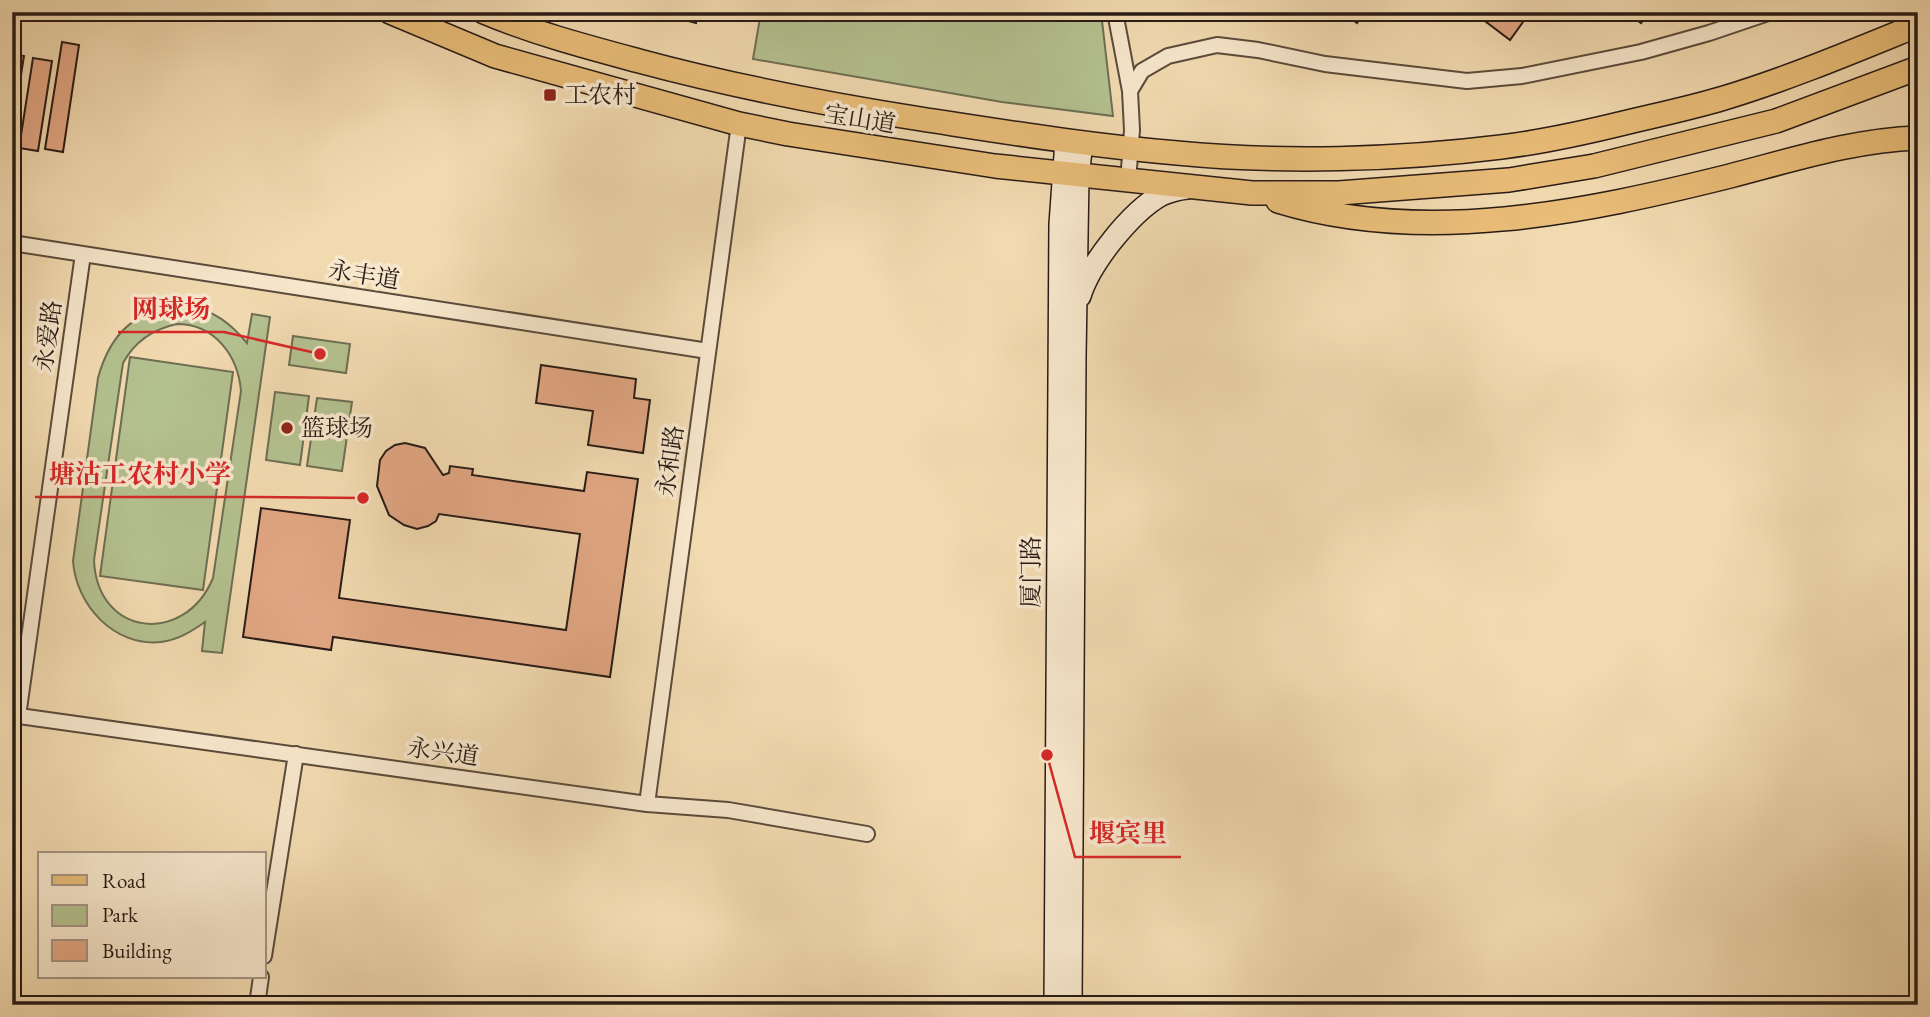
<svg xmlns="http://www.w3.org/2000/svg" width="1930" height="1017" font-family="'EB Garamond','Noto Serif SC',serif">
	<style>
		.green { fill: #b4c190; stroke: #6e6e53; stroke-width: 2; fill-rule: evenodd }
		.building { fill: #e2a784; stroke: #281b16; stroke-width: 2 }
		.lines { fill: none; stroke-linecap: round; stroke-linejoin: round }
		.street-casing { stroke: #5a4b3c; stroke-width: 18 }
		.secondary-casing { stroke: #281b16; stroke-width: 24 }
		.primary-casing { stroke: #281b16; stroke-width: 26 }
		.street { stroke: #f7e7cc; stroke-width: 14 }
		.secondary { stroke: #f7e7cc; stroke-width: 21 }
		.primary { stroke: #e9bd78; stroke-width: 23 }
		.poi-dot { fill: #8f2418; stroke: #f7e7cc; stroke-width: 2.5 }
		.labels { text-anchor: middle; stroke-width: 7; stroke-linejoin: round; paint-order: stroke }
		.poi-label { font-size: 24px; fill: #281b16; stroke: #f7e7cc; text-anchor: start }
		.street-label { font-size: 24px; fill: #281b16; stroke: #f7e7cc }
		.leader { fill: none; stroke: #d62828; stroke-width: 2.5 }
		.callout-dot { fill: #d62828; stroke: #f7e7cc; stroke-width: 2.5 }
		.callout-label { font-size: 26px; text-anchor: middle; font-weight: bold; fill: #d62828; stroke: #f7e7cc; stroke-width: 7; stroke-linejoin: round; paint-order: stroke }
	</style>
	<rect width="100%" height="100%" fill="#f2dab0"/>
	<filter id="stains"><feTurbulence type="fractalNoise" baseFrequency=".00286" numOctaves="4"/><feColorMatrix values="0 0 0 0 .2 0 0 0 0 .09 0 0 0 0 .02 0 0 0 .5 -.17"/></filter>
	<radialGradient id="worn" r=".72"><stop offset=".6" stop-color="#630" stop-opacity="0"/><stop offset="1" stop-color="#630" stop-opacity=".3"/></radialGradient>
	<path class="green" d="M761 12H1101L1113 116 1002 102 753 59Z
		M188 306C214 310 231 324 247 343L252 314 270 317 222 653 202 651 205 622C192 631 178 640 161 642 114 647 76 605 73 561L98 378C111 330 139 307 188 306ZM177 324C215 324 238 356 241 391L213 578C185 646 97 637 94 560L123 363C135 341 153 329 177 324Z
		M293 336 350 344 346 373 289 365Z
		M130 357 233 372 203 590 100 576Z
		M275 392 309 396 300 465 266 460Z
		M317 398 352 402 342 471 307 466Z"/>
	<path class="building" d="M655 12H698L696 23Z
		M1343 12H1365L1357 23Z
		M1473 12H1510L1523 22 1510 40Z
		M1626 12H1649L1641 23Z
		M62 42 79 45 63 152 45 149Z
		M12 54 24 56 12 131Z
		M33 58 52 61 38 151 19 148Z
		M541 365 636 379 634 398 650 400 643 453 588 445 593 411 536 403Z
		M405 443 425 448 443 475 449 473 450 466 473 469 472 475 584 491 587 472 638 479 610 677 333 637 331 650 243 637 261 508 350 520 339 598 566 630 580 534 439 514 436 521 428 526 417 529 404 525 389 515 377 486 380 460 386 451 395 445Z"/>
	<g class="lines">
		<defs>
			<path id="street" d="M1115 12 1130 91 1132 130 1128 181
				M1130 91 1142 71 1168 56 1217 45 1258 50 1325 64 1467 81 1522 76 1641 52 1709 33 1771 12
				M12 243 708 351
				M12 715 647 804 728 810 867 834
				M18 716 83 254
				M647 804 739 124
				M264 956 296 754
				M257 1005 261 977"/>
			<path id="secondary" d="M1080 296C1090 263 1131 212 1161 195 1170 191 1178 189 1187 188
				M1055 1005 1060 224 1066 141
				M1071 1005 1075 357 1078 176 1082 143"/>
			<path id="primary" d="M390 12 495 56 739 124 788 134 995 166 1252 193H1339L1509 180 1594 166 1776 121 1918 68
				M484 12C534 33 587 47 639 61 732 86 825 104 921 119 1006 132 1091 146 1177 153 1281 163 1397 160 1501 147 1543 142 1583 133 1624 123 1657 115 1691 108 1724 98 1790 78 1854 51 1918 25
				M1278 201C1424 246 1586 212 1730 176 1792 160 1854 140 1918 138"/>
		</defs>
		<use href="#street" class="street-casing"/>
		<use href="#secondary" class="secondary-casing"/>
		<use href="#primary" class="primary-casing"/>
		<use href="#street" class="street"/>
		<use href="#secondary" class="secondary"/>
		<use href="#primary" class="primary"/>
	</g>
	<g class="poi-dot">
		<rect x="543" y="88" width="14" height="14" rx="3.5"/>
		<circle cx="287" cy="428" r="7"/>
	</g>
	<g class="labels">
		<g class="poi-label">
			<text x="564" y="103">工农村</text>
			<text x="301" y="436">篮球场</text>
		</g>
		<g class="street-label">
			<text transform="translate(860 119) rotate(9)" y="8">宝山道</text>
			<text transform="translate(364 275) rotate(9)" y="8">永丰道</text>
			<text transform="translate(48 336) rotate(-82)" y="8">永爱路</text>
			<text transform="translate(670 461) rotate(-82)" y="8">永和路</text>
			<text transform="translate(1031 572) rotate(-90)" y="8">厦门路</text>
			<text transform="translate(443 752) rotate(8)" y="8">永兴道</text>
		</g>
	</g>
	<path class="leader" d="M320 354L224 332H118M363 498L245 497H35M1047 755L1075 857H1181"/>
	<g class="callout-dot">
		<circle cx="320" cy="354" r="7"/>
		<circle cx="363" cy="498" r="7"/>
		<circle cx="1047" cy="755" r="7"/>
	</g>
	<g class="callout-label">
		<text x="171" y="318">网球场</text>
		<text x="140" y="483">塘沽工农村小学</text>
		<text x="1128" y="842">堰宾里</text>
	</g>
	<rect width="1930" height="1017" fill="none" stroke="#f2dab0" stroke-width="42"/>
	<rect x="14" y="14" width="1902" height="989" fill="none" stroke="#281b16" stroke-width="3.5"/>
	<rect x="21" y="21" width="1888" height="975" fill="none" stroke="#281b16" stroke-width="2"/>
	<rect x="38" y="852" width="228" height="126" fill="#f7e7cc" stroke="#a49583" stroke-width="2"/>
	<rect x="52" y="875" width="35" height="10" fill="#e9bd78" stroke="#a49583" stroke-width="2"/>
	<text x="102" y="888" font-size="21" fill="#281b16">Road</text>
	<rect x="52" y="905" width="35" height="21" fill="#b4c190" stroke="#a49583" stroke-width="2"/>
	<text x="102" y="922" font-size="21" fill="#281b16">Park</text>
	<rect x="52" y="940" width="35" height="21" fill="#e2a784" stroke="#a49583" stroke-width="2"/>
	<text x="102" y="958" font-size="21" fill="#281b16">Building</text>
	<rect width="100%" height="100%" filter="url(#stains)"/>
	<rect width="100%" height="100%" fill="url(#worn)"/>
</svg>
